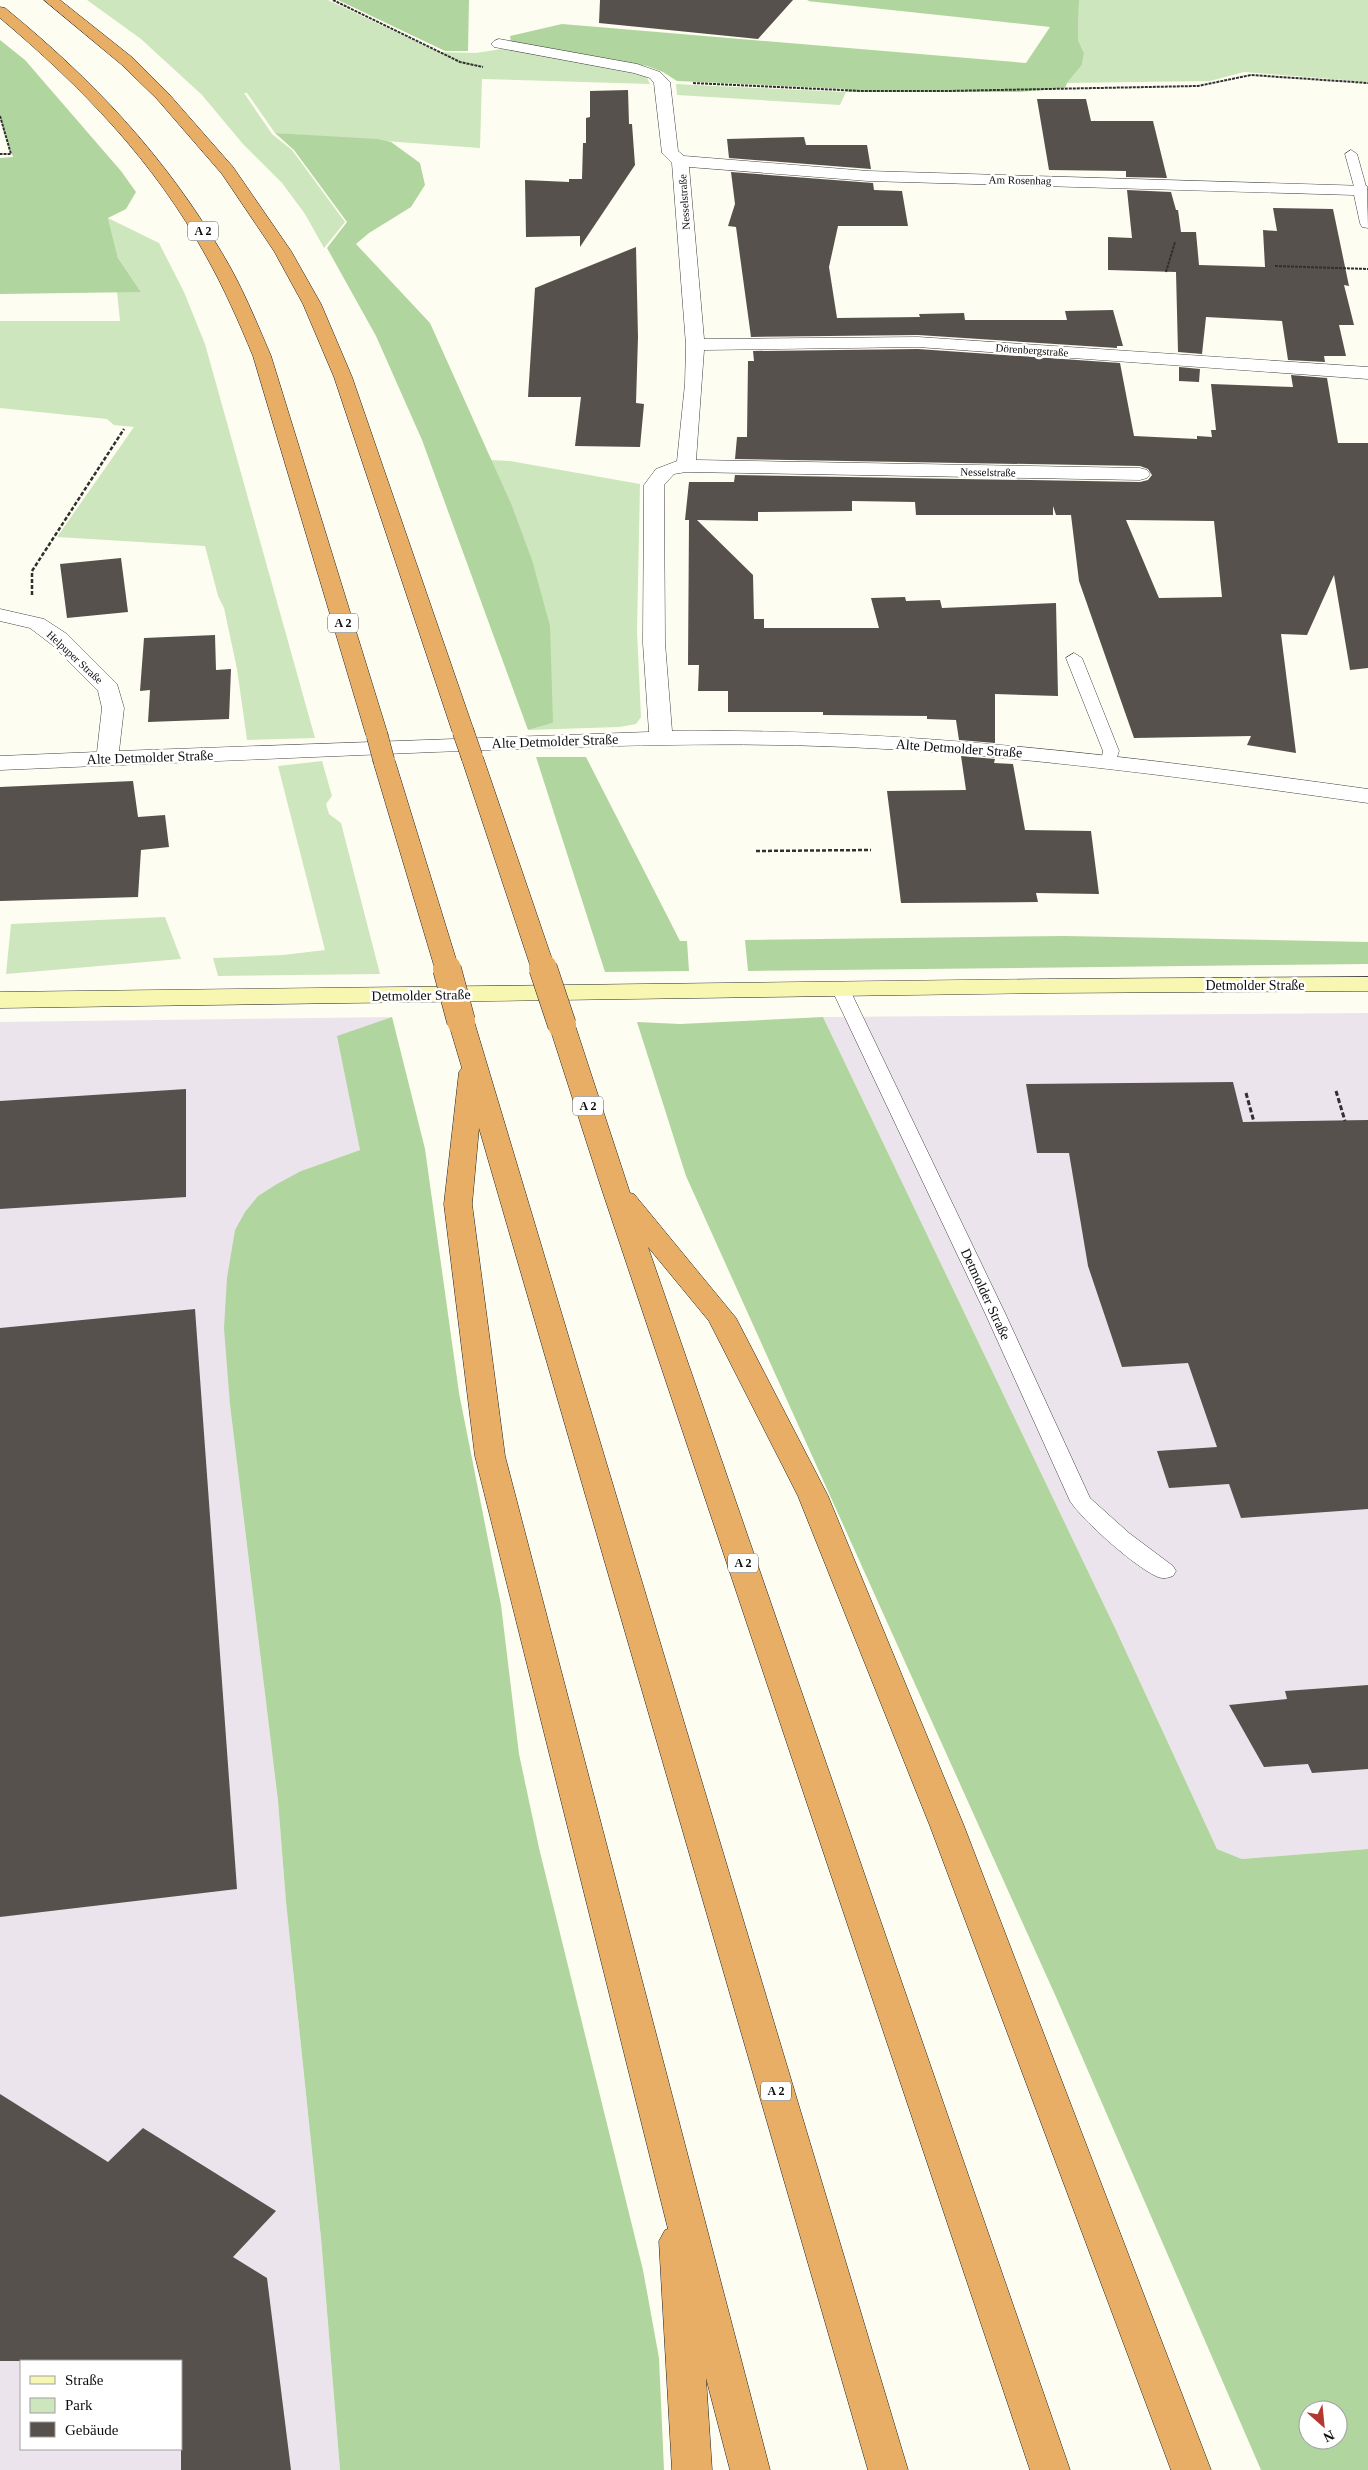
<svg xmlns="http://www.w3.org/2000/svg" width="1368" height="2470" font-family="'Times New Roman',serif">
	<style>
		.industrial { fill: #ece4ec; fill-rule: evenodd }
		.green { fill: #cee6bd }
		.forest { fill: #b1d59e; fill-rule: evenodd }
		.building { fill: #56514c; fill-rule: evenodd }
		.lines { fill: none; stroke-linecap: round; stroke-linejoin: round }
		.lane-casing { stroke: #414141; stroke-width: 1 }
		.street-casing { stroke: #414141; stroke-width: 1 }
		.secondary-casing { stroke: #303030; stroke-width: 1 }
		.highway-casing { stroke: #1f1f1f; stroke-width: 1 }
		.path-far2 { stroke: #303030; stroke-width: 2; stroke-dasharray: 3 1; stroke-linecap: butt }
		.path-far1 { stroke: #303030; stroke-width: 2.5; stroke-dasharray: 4 2; stroke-linecap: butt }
		.path { stroke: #303030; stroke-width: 3; stroke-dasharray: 5 2.5; stroke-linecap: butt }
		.lane { fill: #fff; fill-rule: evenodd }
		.street { fill: #fff; fill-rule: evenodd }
		.secondary { fill: #f8f7b2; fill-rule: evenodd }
		.highway { fill: #e8ae65; fill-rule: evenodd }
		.highway-bridge-far1-casing { stroke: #1f1f1f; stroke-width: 22; stroke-linecap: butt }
		.highway-bridge-casing { stroke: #1f1f1f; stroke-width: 29; stroke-linecap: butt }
		.highway-bridge-far1 { stroke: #e8ae65; stroke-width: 21 }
		.highway-bridge { stroke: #e8ae65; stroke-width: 28 }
		.labels { text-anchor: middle; stroke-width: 5; stroke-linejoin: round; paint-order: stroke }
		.far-street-label { font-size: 11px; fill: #0e0e0e; stroke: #fff }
		.shield { fill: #fff; stroke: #565656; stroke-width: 1 }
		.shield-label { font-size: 12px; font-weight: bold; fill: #0e0e0e }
		.street-label { font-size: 14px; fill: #0e0e0e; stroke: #fff }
	</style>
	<rect width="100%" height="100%" fill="#fefdf1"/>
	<path class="industrial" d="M1368 1013V1849L1242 1859 1217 1849 1116 1630 823 1017Z
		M392 1017 338 1036 360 1150 301 1171 258 1196 235 1230 232 1253 230 1405 278 1801 286 1902 321 2238 340 2470H0V1022ZM21 2361H181V2449H21Z"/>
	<path class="green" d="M87 0H328L438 52 476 53 508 48 631 71 646 76 650 84 482 79 480 148 275 133 247 93H244L272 134 292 150 345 222 324 248 305 214 282 183 243 144 202 95 141 39Z
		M1079 0H1368V82L1244 72 1210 81 1067 83 1082 65 1084 53 1078 40Z
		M676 84 846 92 840 105 677 95Z
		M108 218 159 243 184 292 205 344 315 738 247 740 237 669 224 608 218 596 205 546 57 537 134 427 114 425 107 419 0 408V321H120L117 292H141L118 258Z
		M491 460 510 461 640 484 637 631 641 717 636 724 619 727 528 730 553 723Z
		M322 761 332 796 326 804 329 814 341 823 380 974 218 976 213 958 283 955 325 950 278 766Z
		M165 917 181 959 6 974 11 924Z"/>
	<path class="forest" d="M338 0H469L468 51H445Z
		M809 0H1079L1078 40 1084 53 1082 65 1067 83 1065 88 1019 92H846V89L677 81 663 72 647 66 511 41 510 36 562 24 1026 63 1050 27 807 1Z
		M0 40 25 60 121 171 136 192 126 209 108 218 118 258 141 292 0 294V158L13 157 0 118Z
		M275 133 377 139 391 142 420 163 425 185 411 207 369 233 356 244 430 323 512 506 532 560 550 626 553 723 528 730 422 440 376 336 327 248 347 222 294 150Z
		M536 757H586L680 941H687L689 971 605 972Z
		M1065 936 1368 942V964L748 971 745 940Z
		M392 1017 425 1149 459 1393 501 1605 519 1754 539 1848 643 2270 659 2358 664 2470H340L321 2238 286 1902 278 1801 230 1405 224 1328 227 1278 235 1230 245 1212 258 1196 277 1184 301 1171 360 1150 337 1036Z
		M823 1017 1116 1630 1217 1849 1242 1859 1368 1849V2470H1261L1056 1997 686 1176 637 1022 680 1024ZM1308 2410H1338V2440H1308Z"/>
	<path class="building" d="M600 0H793L758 39 599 23Z
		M628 90 629 124H632L635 165 580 247V236L526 237 525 180 569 182V179H582L583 143H586V118L590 117V91Z
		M1037 99H1086L1091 121H1153L1167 178 1126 177V171L1049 170Z
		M804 137 806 145H867L871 169 729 158 727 139Z
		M731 172 873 183 874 190 902 191 908 226H838L829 267 837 318 920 317 919 314 964 313 965 320H1067L1065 311 1113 310 1123 346H1117V348L918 335 751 337 736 227 728 226 735 204Z
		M1127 190 1171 192 1176 210H1178L1181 232H1196L1199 265 1265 267 1263 230 1277 231 1273 208 1333 209 1349 286 1344 285 1354 325H1339L1346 356H1324L1325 362 1288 360 1282 321 1206 317 1202 354 1178 352 1176 272 1108 270V237L1132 238Z
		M636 247 638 337 636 403 644 404 640 447 575 446 581 397H528L535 288Z
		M918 349 1120 363 1134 436 1197 439V436L1212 437 1211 430H1216L1211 384 1293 387 1291 375 1327 378 1338 443H1368V668L1350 670 1334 575 1307 635 1281 634 1296 753 1247 745 1251 736 1134 738 1079 581 1071 515H1056L1053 506V515H916L915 502 852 501V511L758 512V521L697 520 753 575 754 619H764V628H879L871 598 905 597 906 601 940 600 942 608 1056 603 1058 696 995 694V743L959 740 956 720 927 719V716L823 715V712H728V691H698L699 665H688L689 520H685L689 482H734L735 475 1140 482 1148 480 1152 475 1148 469 1140 466 735 459 737 437H747L748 361H754L753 351ZM1126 520 1214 521 1222 597 1159 598Z
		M1179 367 1200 369 1199 382 1179 381Z
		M121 558 128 612 67 618 60 564Z
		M215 635 216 670 231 669 229 719 148 722 150 690 140 691 144 638Z
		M961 756 995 759 994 763 1013 764 1025 830 1091 831 1099 894 1036 893 1038 902 901 903 887 791 966 790Z
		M133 781 138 817 165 815 169 847 141 850 138 897 0 901V787Z
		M1233 1082 1243 1122 1368 1120V1509L1241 1518 1229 1484 1169 1488 1157 1451 1217 1447 1188 1363 1122 1367 1088 1266 1069 1153H1037L1026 1084Z
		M186 1089V1197L0 1209V1101Z
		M195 1309 237 1889 0 1917V1328Z
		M1368 1685V1769L1312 1773 1308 1764 1264 1767 1229 1705 1287 1699 1285 1691Z
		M0 2094 108 2162 143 2128 276 2211 233 2257 267 2278 291 2470H181V2361H0Z"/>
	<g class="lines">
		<defs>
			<path id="lane" d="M1351 150 1357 154 1367 190 1365 193H1357L1355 190 1345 154Z
				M1074 653 1082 658 1119 751 1115 764H1103L1101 761 1103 751 1066 658Z
				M841 985 847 986 850 990 1005 1313 1090 1498 1129 1533 1173 1566 1176 1571 1173 1576C1167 1578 1164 1579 1158 1577 1136 1568 1083 1521 1070 1501L985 1313 832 990 835 986Z"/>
			<path id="street" d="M499 39 637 64 660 72 670 82 678 151 684 156 868 171 1367 186 1368 228 1362 227 1360 223 1354 195 868 181 689 167 704 339 918 337 1368 367V379L918 347 704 350 696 460 1140 468 1147 470 1150 474 1147 478 1140 480 686 472 674 474 664 485 665 643 672 731C906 728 1137 757 1368 789V803C1195 779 1022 755 847 747 709 741 572 747 434 752 289 758 145 764 0 770V756L97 752 102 708 98 691 51 644 30 628 0 621V609L44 619 67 634 117 684 124 708 119 751 649 732 643 643 644 485 656 469 677 461 685 384 686 345 672 163 662 153 654 83 650 78 634 73 494 47 491 44 494 41Z"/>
			<path id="secondary" d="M1368 977V991L1047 993 0 1008V992L1047 979Z"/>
			<path id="highway" d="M44 0H60L133 58 168 93 233 167 291 251 321 304 352 377 474 731 471 736 463 738 455 736 452 731 334 377 303 304 274 251 222 174 157 99 122 65Z
				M0 7 5 8C93 80 164 155 222 253 242 286 256 321 271 356L388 735 385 740 377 742 369 740 366 735 253 356C239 322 224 288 206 256 155 162 81 86 0 18Z
				M472 750 480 752 483 757 555 968 552 973 543 975 534 973 531 968 461 757 464 752Z
				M384 754 392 756 395 761 459 969 456 974 447 976 438 974 435 969 373 761 376 756Z
				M461 1013 470 1016 474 1021 908 2470H868L479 1128 472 1204 505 1456 770 2470H730L706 2378 712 2470H672L659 2241 665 2230 668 2229 475 1456 444 1204 459 1072 462 1068 448 1021 452 1016Z
				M562 1017 571 1020 575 1025 630 1193 634 1194 736 1318 828 1496 964 1826 1211 2470H1171L930 1826 798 1496 709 1321 648 1247 1070 2470H1030L601 1187 549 1025 553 1020Z"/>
		</defs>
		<use href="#lane" class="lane-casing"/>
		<use href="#street" class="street-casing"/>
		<use href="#secondary" class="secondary-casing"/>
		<use href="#highway" class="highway-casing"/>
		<path class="path-far2" d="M333 0 460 62 483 67
			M693 83 862 91H948L1198 86 1251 75 1368 83
			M0 116 11 154H0
			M1275 266 1368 269
			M1166 272 1175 242"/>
		<path class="path-far1" d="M32 595V571L124 429
			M756 851 871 850"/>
		<path class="path" d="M1336 1091 1345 1121
			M1246 1093 1254 1122"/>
		<use href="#lane" class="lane"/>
		<use href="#street" class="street"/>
		<use href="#secondary" class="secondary"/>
		<use href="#highway" class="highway"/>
		<defs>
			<path id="highway-bridge-far1" d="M463 731 472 757
				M377 735 384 761"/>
			<path id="highway-bridge" d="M543 968 562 1025
				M447 969 461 1021"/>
		</defs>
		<use href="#highway-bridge-far1" class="highway-bridge-far1-casing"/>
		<use href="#highway-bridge" class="highway-bridge-casing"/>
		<use href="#highway-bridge-far1" class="highway-bridge-far1"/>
		<use href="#highway-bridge" class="highway-bridge"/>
	</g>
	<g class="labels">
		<g class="far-street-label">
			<text transform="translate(1020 180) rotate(1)" y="4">Am Rosenhag</text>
			<text transform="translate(684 202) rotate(-94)" y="4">Nesselstraße</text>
			<text transform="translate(1032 350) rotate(4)" y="4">Dörenbergstraße</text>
			<text transform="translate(988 472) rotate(1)" y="4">Nesselstraße</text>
			<text transform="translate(75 657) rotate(43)" y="4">Helpuper Straße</text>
		</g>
		<g class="shield">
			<rect x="188" y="221.5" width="30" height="19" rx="4"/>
			<rect x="328" y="613.5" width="30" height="19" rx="4"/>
			<rect x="573" y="1096.5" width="30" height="19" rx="4"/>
			<rect x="728" y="1553.5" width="30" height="19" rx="4"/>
			<rect x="761" y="2081.5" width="30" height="19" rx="4"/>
		</g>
		<g class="shield-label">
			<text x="203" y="235">A 2</text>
			<text x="343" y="627">A 2</text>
			<text x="588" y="1110">A 2</text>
			<text x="743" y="1567">A 2</text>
			<text x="776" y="2095">A 2</text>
		</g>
		<g class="street-label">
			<text transform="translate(555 741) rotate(-2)" y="5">Alte Detmolder Straße</text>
			<text transform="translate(959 748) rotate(4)" y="5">Alte Detmolder Straße</text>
			<text transform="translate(150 757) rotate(-2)" y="5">Alte Detmolder Straße</text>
			<text x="1255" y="990">Detmolder Straße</text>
			<text transform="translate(421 995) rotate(-1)" y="5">Detmolder Straße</text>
			<text transform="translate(986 1294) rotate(65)" y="5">Detmolder Straße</text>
		</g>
	</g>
	<rect x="20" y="2360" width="162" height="90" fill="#ffffff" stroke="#9f9f9f"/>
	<rect x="30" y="2376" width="25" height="8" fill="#f8f7b2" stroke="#9f9f9f"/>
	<text x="65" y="2385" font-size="15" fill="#0e0e0e">Straße</text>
	<rect x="30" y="2398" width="25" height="15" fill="#cee6bd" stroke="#9f9f9f"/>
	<text x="65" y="2410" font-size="15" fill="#0e0e0e">Park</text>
	<rect x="30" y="2422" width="25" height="15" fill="#56514c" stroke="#9f9f9f"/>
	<text x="65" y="2435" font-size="15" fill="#0e0e0e">Gebäude</text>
	<g transform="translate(1323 2425) rotate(153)"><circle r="24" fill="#ffffff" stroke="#9f9f9f"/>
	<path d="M0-4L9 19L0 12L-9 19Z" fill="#b33832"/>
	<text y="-8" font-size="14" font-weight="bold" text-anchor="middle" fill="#0e0e0e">N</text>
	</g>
</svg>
